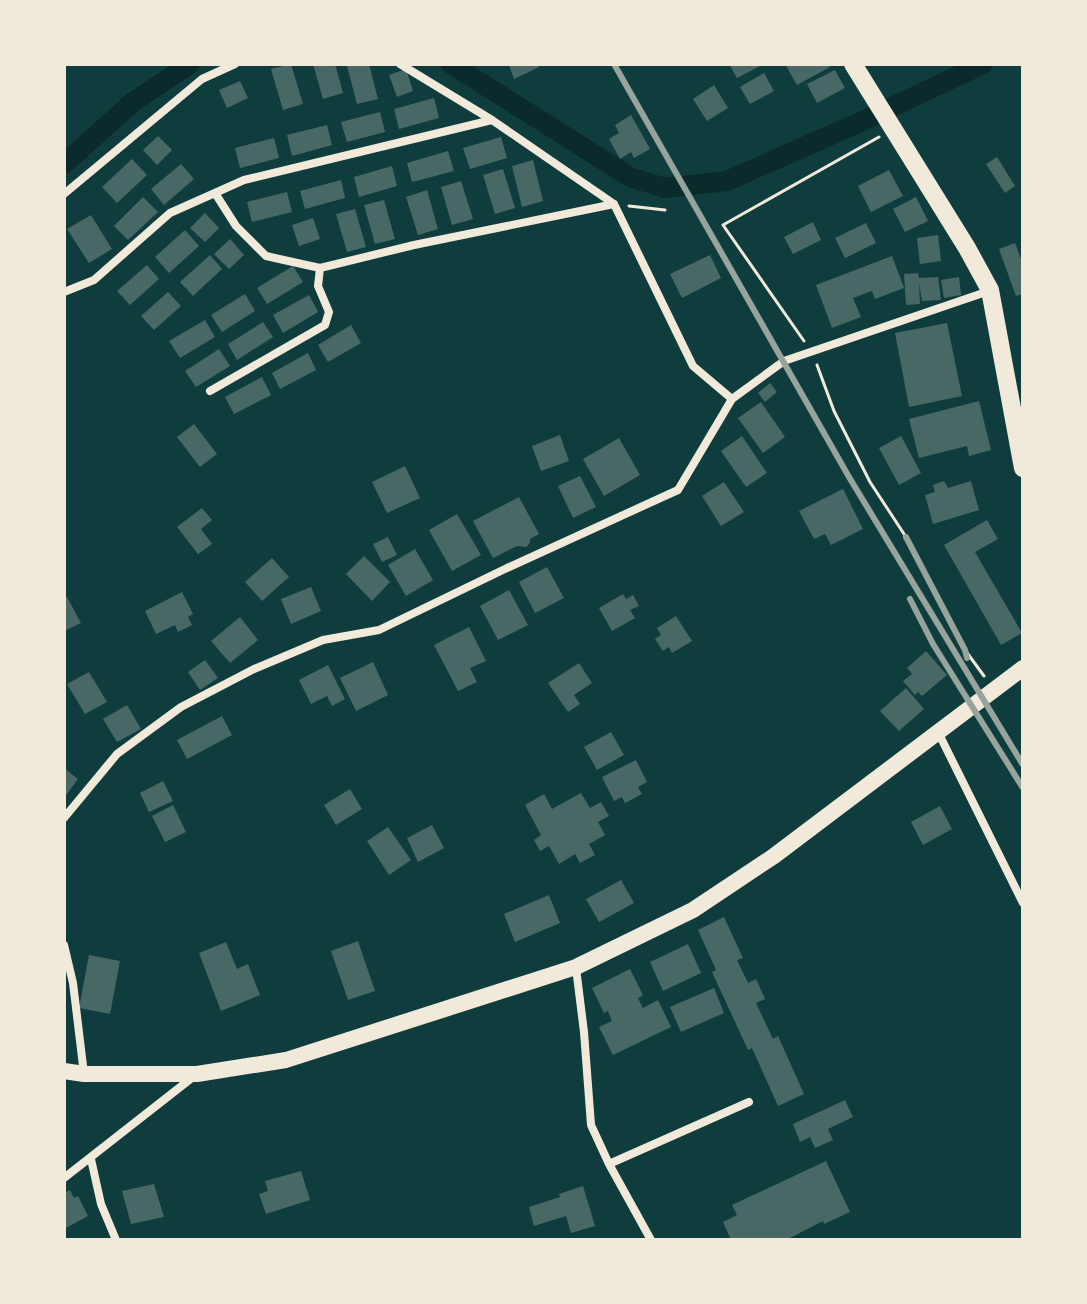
<svg xmlns="http://www.w3.org/2000/svg" width="1087" height="1304" font-family="'Fira Sans Condensed',sans-serif">
	<style>
		.lines { fill: none; stroke-linecap: round; stroke-linejoin: round }
		.canal { stroke: #0a2a2b; stroke-width: 20 }
		.building { fill: #486865 }
		.path { stroke: #f1e9da; stroke-width: 3 }
		.minor { stroke: #f1e9da; stroke-width: 8 }
		.primary { stroke: #f1e9da; stroke-width: 16 }
		.trunk { stroke: #f1e9da; stroke-width: 18 }
		.rail { stroke: #97a49c; stroke-width: 6 }
	</style>
	<rect width="100%" height="100%" fill="#0f3d3e"/>
	<g class="lines">
		<path class="canal" d="M451 64 630 177 665 188 727 181 856 124 983 64
			M64 164 133 102 190 64"/>
	</g>
	<path class="building" d="M291 64 303 104 283 110 271 69Z
		M313 64H335L343 93 323 99Z
		M353 64H369L378 99 357 104 347 66Z
		M512 64H537L539 67 514 79 509 65Z
		M729 64H764L737 78Z
		M785 64H828L830 67 797 85Z
		M406 69 413 91 397 97 389 75Z
		M835 70 845 88 817 103 807 84Z
		M764 73 774 91 750 104 740 87Z
		M240 81 248 98 227 108 219 90Z
		M714 85 728 108 707 121 693 99Z
		M434 98 439 118 399 129 394 109Z
		M380 112 385 132 347 142 341 122Z
		M631 115 650 149 634 158 631 152 620 159 609 139 619 133 615 125Z
		M327 125 332 145 292 156 287 135Z
		M158 136 172 150 157 165 143 150Z
		M501 137 507 158 470 169 463 148Z
		M274 138 279 158 240 168 235 148Z
		M448 151 454 171 412 182 407 163Z
		M997 157 1015 186 1005 193 986 164Z
		M132 159 147 175 117 203 102 187Z
		M533 160 543 201 522 207 512 166Z
		M181 164 194 179 164 205 151 189Z
		M392 166 397 186 359 197 354 177Z
		M503 169 515 208 495 214 483 175Z
		M889 170 903 196 871 212 858 186Z
		M341 180 345 198 305 209 300 191Z
		M461 181 473 219 452 225 441 187Z
		M427 190 438 229 418 235 406 197Z
		M287 192 292 212 252 222 247 202Z
		M143 197 158 212 128 240 114 226Z
		M916 197 928 221 905 232 893 209Z
		M384 200 395 239 375 244 364 205Z
		M355 209 366 247 347 252 336 214Z
		M205 213 219 228 205 242 190 228Z
		M91 215 112 249 89 263 67 229Z
		M313 218 320 239 299 246 292 225Z
		M813 222 821 240 793 254 784 237Z
		M866 223 876 243 845 258 835 238Z
		M185 230 199 246 169 273 155 257Z
		M938 235 941 261 920 264 917 238Z
		M230 239 244 255 229 269 214 254Z
		M1015 243 1023 264V294L1016 296 999 249Z
		M210 255 222 269 193 296 180 282Z
		M710 255 721 278 682 298 670 274Z
		M892 256 904 288 875 299 872 291 853 298 861 317 832 328 816 285Z
		M147 265 159 279 130 305 117 291Z
		M293 266 303 282 267 304 257 288Z
		M918 273 919 278 938 277 941 300 922 301 919 283 920 304 906 305 904 274Z
		M959 277 961 295 944 298 941 280Z
		M168 292 181 306 154 330 141 316Z
		M245 294 255 311 222 332 211 315Z
		M309 295 318 312 283 333 273 315Z
		M205 320 215 337 180 358 169 341Z
		M263 322 273 337 237 360 228 344Z
		M947 323 962 396 909 407 895 333Z
		M351 325 361 343 328 362 318 345Z
		M219 349 230 366 196 387 185 371Z
		M308 353 316 370 280 389 272 373Z
		M262 377 271 395 234 414 225 397Z
		M770 383 777 392 765 402 758 393Z
		M979 401 991 450 969 456 967 446 919 458 909 419Z
		M761 402 785 437 763 453 738 418Z
		M194 424 217 454 200 467 177 437Z
		M560 435 569 461 541 471 532 446Z
		M742 436 767 473 746 487 721 451Z
		M901 436 921 473 899 485 879 448Z
		M619 438 640 475 604 496 583 459Z
		M405 466 420 498 387 513 372 482Z
		M580 476 596 507 573 518 558 486Z
		M944 481 948 488 971 481 979 510 933 524 925 495 935 492 933 485Z
		M724 482 744 512 721 526 702 496Z
		M843 489 863 529 831 545 825 534 814 539 799 511Z
		M519 497 539 534 530 539V543L526 547 517 546 493 558 473 521Z
		M202 508 212 520 201 529 212 544 198 554 177 527Z
		M457 514 481 555 452 571 429 530Z
		M987 520 998 539 975 552 1022 633 1001 645 944 545Z
		M388 537 397 555 382 562 373 544Z
		M415 549 433 580 406 596 388 565Z
		M364 556 390 582 372 601 346 574Z
		M272 558 289 577 262 601 245 582Z
		M547 567 564 598 535 613 519 582Z
		M311 587 321 611 291 624 281 599Z
		M509 590 528 625 498 640 480 606Z
		M182 592 193 614 188 617 192 625 178 632 175 625 156 634 145 611Z
		M623 594 626 599 633 595 639 606 630 610 635 618 612 631 599 608Z
		M67 597 81 623 64 631V598Z
		M676 616 692 641 672 653 669 647 663 651 655 639 661 635 657 628Z
		M240 617 258 640 230 663 211 641Z
		M469 627 486 661 470 668 477 682 458 691 434 645Z
		M926 651 947 675 922 696 918 692 915 695 903 681 912 674 907 668Z
		M205 660 218 678 200 690 188 672Z
		M373 662 388 695 356 711 340 678Z
		M579 663 592 683 574 695 580 704 568 712 548 683Z
		M328 665 345 699 332 706 327 696 311 704 299 680Z
		M89 672 107 702 85 714 67 684Z
		M906 688 924 709 899 731 880 711Z
		M127 705 141 729 117 742 103 719Z
		M222 716 232 735 187 759 177 740Z
		M611 732 624 755 597 770 584 747Z
		M636 760 647 782 638 787 642 794 625 803 622 797 614 801 602 777Z
		M64 768 78 779 64 798Z
		M163 781 173 801 149 812 140 793Z
		M350 789 362 809 336 825 324 805Z
		M581 793 590 808 601 802 609 816 598 822 605 835 589 844 595 855 580 863 575 854 559 864 549 846 540 851 534 840 541 835 525 805 544 794 552 809Z
		M173 805 186 832 165 842 152 816Z
		M940 806 952 829 923 845 911 822Z
		M432 825 444 848 418 862 407 838Z
		M388 827 411 860 389 875 367 841Z
		M621 880 634 903 599 922 586 899Z
		M549 895 560 923 515 942 504 914Z
		M724 917 743 958 737 960 748 983 756 979 765 999 756 1003 773 1039 778 1036 804 1094 778 1106 752 1048 748 1050 712 972 716 970 698 930Z
		M358 941 375 991 348 1000 331 951Z
		M226 942 237 969 248 964 260 995 221 1011 199 953Z
		M688 944 701 973 663 991 650 962Z
		M89 955 120 961 110 1014 79 1008Z
		M630 969 643 995 638 998 643 1008 658 1000 671 1027 613 1055 599 1027 612 1021 608 1011 604 1013 592 988Z
		M714 988 724 1013 681 1032 670 1007Z
		M845 1100 853 1117 828 1129 833 1140 815 1148 810 1137 800 1142 793 1124Z
		M826 1161 850 1212 824 1224 823 1221 786 1240H731L723 1222 737 1215 732 1205Z
		M301 1171 310 1200 266 1214 259 1194 268 1191 265 1181Z
		M154 1184 164 1217 131 1224 122 1191Z
		M583 1186 595 1226 571 1233 566 1216 534 1226 529 1207 560 1197 559 1194Z
		M70 1190 74 1198 78 1196 88 1216 64 1229V1193Z"/>
	<g class="lines">
		<path class="path" d="M629 206 665 210
			M804 341 723 225 879 137
			M817 365 834 411 870 482 906 537
			M965 650 984 676"/>
		<path class="minor" d="M400 64 492 120 614 204 693 366 732 399
			M215 193 236 226 266 256 320 268 414 245 614 204
			M64 194 202 79 235 64
			M64 292 94 280 170 213 244 180 492 120
			M210 391 325 325 329 312 318 286 320 268
			M938 732 1023 903
			M64 818 117 754 181 707 254 669 323 640 379 630 507 568 678 490 732 399 784 361 989 291
			M64 945 73 983 84 1074
			M576 968 584 1032 591 1125 609 1164 651 1240
			M91 1159 101 1204 116 1240
			M609 1164 749 1102
			M64 1178 193 1077"/>
		<path class="primary" d="M64 1071 84 1074H197L286 1060 576 967 693 910 774 856 1023 668"/>
		<path class="trunk" d="M853 64 967 248 990 290 1023 468"/>
		<path class="rail" d="M614 64 849 477 1023 765
			M906 537 965 650 967 658
			M910 599 933 644 1023 788"/>
	</g>
	<rect width="1087" height="1304" fill="none" stroke="#f1e9da" stroke-width="132"/>
</svg>
